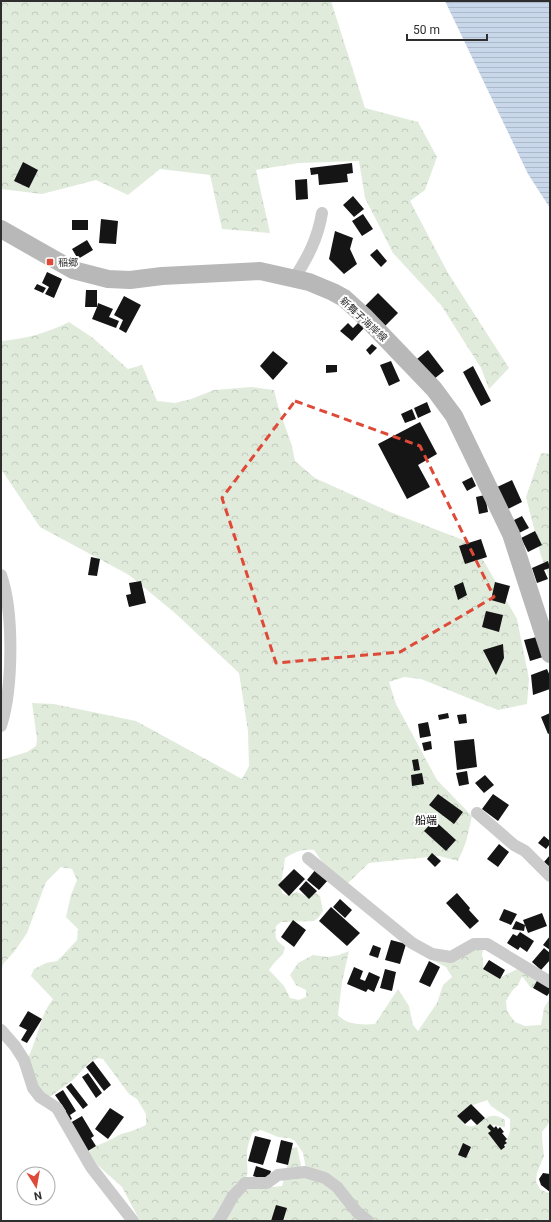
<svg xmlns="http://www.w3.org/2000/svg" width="551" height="1222" font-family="Roboto,'Noto Sans JP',sans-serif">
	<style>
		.forest { fill: url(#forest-crowns); fill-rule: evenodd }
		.water { fill: url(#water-rules) }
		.building { fill: #151515 }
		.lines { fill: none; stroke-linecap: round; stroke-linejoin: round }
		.minor { stroke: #cbcbcb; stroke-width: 12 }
		.secondary { stroke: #b8b8b8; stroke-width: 18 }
		.marked { fill: none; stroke: #de4a37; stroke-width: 3; stroke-dasharray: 8 5; stroke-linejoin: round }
		.poi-dot { fill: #de4a37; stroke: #fff; stroke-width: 1.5 }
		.labels { text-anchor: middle; stroke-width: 4; stroke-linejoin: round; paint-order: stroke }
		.poi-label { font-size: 10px; fill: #2e2e2e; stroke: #fff; text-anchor: start }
		.street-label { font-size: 10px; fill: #2e2e2e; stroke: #fff }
		.neighbourhood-label { font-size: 11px; fill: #000; stroke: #fff }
	</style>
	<defs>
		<pattern id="forest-crowns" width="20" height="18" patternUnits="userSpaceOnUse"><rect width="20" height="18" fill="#e1ebdc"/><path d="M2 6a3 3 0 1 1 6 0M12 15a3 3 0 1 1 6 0" fill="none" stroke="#c1cabd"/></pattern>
		<pattern id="water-rules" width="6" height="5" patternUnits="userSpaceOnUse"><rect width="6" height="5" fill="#c9d7ea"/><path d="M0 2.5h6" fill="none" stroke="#adb9c9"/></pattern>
	</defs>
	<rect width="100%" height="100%" fill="#fff"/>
	<path class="forest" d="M1 1H331L365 108 418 122 437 157 425 190 410 201 448 273 509 368 489 389 481 368 441 305 393 253 365 198 359 161 299 163 256 170 270 233 222 229 210 175 160 169 128 195 96 180 42 194 1 189Z
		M69 322 93 338 128 369 142 365 157 401 175 403 191 399 214 390 252 387 274 390 278 406 292 446 295 461 315 478 390 512 474 544 517 619 529 679 527 704 498 710 421 679 404 677 389 682 396 704 437 780 472 816 466 842 458 861 439 856 369 863 345 886 323 863 314 850C303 848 295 852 285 858 284 870 280 881 282 893L286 895 297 892 308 897 316 893 320 896 323 911 319 917 314 921 281 922 276 926C275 938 275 940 285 947L283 954 274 963 269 970 284 986 290 998 299 1000 306 997V990L296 985 290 975 298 963 313 955 328 957 339 955 349 951 342 982 338 1015C347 1025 362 1025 375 1024L398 989 409 1006 413 1025 418 1031 437 1003 443 985 452 977 446 967 426 957 443 953 484 948 482 954 484 970 500 978 521 967 538 979 533 988H531L522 976 518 985 512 991 506 1001 507 1011 515 1022 525 1026 541 1025 544 1008 550 998V1122L542 1132V1138L544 1156 537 1173 536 1182 540 1189 550 1194V1221H491L486 1219 483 1221H228L218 1217 213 1221H140L122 1187 92 1160 88 1153 94 1147 108 1141 121 1134 132 1131 146 1125V1114L137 1099 129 1094 103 1059 98 1058 89 1063 73 1080 51 1096 44 1097 37 1095 27 1061C29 1055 32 1049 34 1043 40 1027 42 1013 53 999L31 976 34 969 46 963 57 961 66 952 77 940 78 929 66 917 71 895 77 880 72 869 61 867 46 882 27 933 14 952 3 964 1 973V760L27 752 36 746 37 739 32 703 54 704 136 721 242 779 249 766 248 731 239 673 176 614 129 575 40 527 1 469V341C25 339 47 333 69 322ZM487 1100 491 1106 510 1119V1131L505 1147 492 1131 493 1125 505 1127V1120C483 1105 480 1135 464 1124 462 1122 460 1119 458 1116L468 1107ZM261 1130 278 1137 289 1138 295 1141 303 1153 306 1169 302 1170 297 1147 292 1148 282 1186 272 1187 255 1184 233 1196 235 1184 247 1176C248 1170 247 1165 247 1159 246 1150 249 1142 252 1133Z
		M541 453 550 454V580L541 556 526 497Z"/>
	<path class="water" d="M445 1H550V208L528 174Z"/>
	<path class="building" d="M23 162 38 170 29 188 14 181Z
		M352 163 353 173 347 174 348 182 319 185 318 174 311 175 310 168Z
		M307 179 308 199 296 200 295 180Z
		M353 196 364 209 354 217 343 205Z
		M363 214 373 229 362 236 352 221Z
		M101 219 118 221 116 244 99 243Z
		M72 220H88V230H72Z
		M335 231 353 238 350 249 357 264 344 274 329 259Z
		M87 240 93 250 78 259 72 249Z
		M377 249 387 261 381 267 370 255Z
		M47 272 62 279 54 298 45 294 49 287 42 283Z
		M37 284 46 288 43 293 34 289Z
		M86 290H97V307L98 303 113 309 109 317 119 321 116 328 92 319 97 307H85Z
		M378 293 398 313 385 326 365 306Z
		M124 296 141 305 126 333 119 329 123 320 114 315Z
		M348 323 353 328 358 323 364 328 352 341 340 331Z
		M372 344 377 348 370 355 366 350Z
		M428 350 444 371 434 379 417 359Z
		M273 351 288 363 273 380 260 366Z
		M391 361 400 381 389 386 380 365Z
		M326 365H337V372L326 373Z
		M473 366 491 401 481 406 463 372Z
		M427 402 431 412 418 418 414 408Z
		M412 409 416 419 405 423 401 414Z
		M420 422 437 454 418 465 430 487 407 499 378 444Z
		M472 477 476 486 467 491 462 482Z
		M512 480 522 502 506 510 495 488Z
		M485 495 488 512 479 514 476 497Z
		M522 516 529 528 519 533 512 521Z
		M535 531 542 545 528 552 521 538Z
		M481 539 487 557 465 564 459 546Z
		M91 557 100 559 97 576 88 575Z
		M548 561 550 568 544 570 548 579 537 583 532 568Z
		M141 581 146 603 129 607 126 595 131 594 129 583Z
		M463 582 467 595 458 600 454 586Z
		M495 582 510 586 505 604 491 600Z
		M486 611 503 615 499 632 482 627Z
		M537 637 543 657 530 661 524 640Z
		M503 644 504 658 496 675 483 650Z
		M547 669 550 676V689L533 695 531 675Z
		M448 713 449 718 439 720 438 715Z
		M550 713V733L548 734 541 717Z
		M466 714 467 723 459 724 457 715Z
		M428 722 431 736 420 738 418 724Z
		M474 739 477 767 457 770 454 741Z
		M431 741 432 749 424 751 422 743Z
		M418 759 420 770 414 771 412 760Z
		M467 771 469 784 459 786 456 773Z
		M422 773 424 784 412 786 411 775Z
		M485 775 494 785 484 793 475 783Z
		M438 794 463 812 454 824 429 805Z
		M493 794 509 805 498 821 482 809Z
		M434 820 456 840 446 851 424 831Z
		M544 836 550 841V844L546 849 538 843Z
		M499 844 509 852 498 867 487 859Z
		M432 853 441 861 435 867 427 859Z
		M550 855V867L544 862Z
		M294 869 305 879 289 896 278 885Z
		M316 869 329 879 319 890 307 880Z
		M306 881 317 891 309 899 299 889Z
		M457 893 470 908 469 910 479 921 470 929 446 903Z
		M340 899 352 910 345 918 333 907Z
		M331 907 360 933 347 946 319 921Z
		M504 909 517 914 511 925 499 920Z
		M542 913 547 926 528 933 523 920Z
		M293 920 306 930 294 947 281 937Z
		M516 921 525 925 524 931 512 929Z
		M520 932 534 941 527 952 520 947 518 950 507 943 513 934 517 936Z
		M550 936V950L543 945Z
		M391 940 406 944 400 964 385 960Z
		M373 945 381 948 378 958 369 955Z
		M544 948 550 953V960L541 970 532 962Z
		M489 960 505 970 500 979 483 969Z
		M429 961 440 967 430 987 419 982Z
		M354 967 363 971 360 979 365 981 369 972 380 977 374 992 368 989 366 992 347 984Z
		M385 969 396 972 392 991 380 988Z
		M538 979 550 986V992L547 996 533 988Z
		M28 1011 42 1019 27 1043 21 1040 27 1030 19 1026Z
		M93 1061 111 1085 104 1091 86 1067Z
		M88 1073 102 1093 96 1098 82 1077Z
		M71 1083 88 1105 83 1109 66 1087Z
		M63 1090 76 1111 70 1115 72 1119 68 1122 62 1113 66 1111 55 1095Z
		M471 1104 485 1118 477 1125 471 1119 465 1124 457 1116Z
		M110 1108 124 1117 108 1139 95 1129Z
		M82 1116 94 1136 91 1138 96 1146 88 1151 70 1123Z
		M490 1124 494 1128 496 1126 498 1129 500 1127 504 1132 502 1133 507 1139 505 1141 507 1143 504 1145 505 1147 501 1150 488 1133 491 1131 487 1127Z
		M255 1136 271 1140 263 1165 248 1161Z
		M281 1140 293 1143 288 1165 276 1162Z
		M463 1143 471 1147 466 1158 458 1155Z
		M256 1166 271 1171 268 1181 253 1176Z
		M543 1173 550 1174V1192L541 1185 539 1179Z
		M276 1205 287 1208 283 1221H271Z"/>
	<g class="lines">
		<path class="minor" d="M294 279C308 257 318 238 322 213
			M1 575C14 612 13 688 1 726
			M477 813 514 845 525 851 550 876
			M308 858 412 943 432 954 451 957 474 944H487L550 982
			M1 1030 15 1046 24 1060 33 1088 40 1097 57 1108 91 1167 133 1221
			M219 1221 233 1196 245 1183H267L278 1175 305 1172 325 1178 337 1187 357 1212 368 1221"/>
		<path class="secondary" d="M1 229 73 270 108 279 130 280 162 276 260 271 309 282 333 292 344 298 365 317 434 389 454 416 511 534 550 654"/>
	</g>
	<path class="marked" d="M295 401 420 446 494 597 400 652 276 663 222 498Z"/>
	<rect class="poi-dot" x="46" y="258" width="8" height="8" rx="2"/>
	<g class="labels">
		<g class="poi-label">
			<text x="58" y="266">稲郷</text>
		</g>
		<g class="street-label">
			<text transform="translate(364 319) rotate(43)" y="4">新舞子海岸線</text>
		</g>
		<g class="neighbourhood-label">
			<text x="426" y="824">船端</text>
		</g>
	</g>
	<rect width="551" height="1222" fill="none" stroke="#2e2e2e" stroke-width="4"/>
	<g transform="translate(36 1186) rotate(169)"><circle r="19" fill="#ffffff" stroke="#ababab"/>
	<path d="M0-3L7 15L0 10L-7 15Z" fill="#de4a37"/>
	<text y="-6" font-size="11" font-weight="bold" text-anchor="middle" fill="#2e2e2e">N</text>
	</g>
	<path d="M407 34v6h80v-6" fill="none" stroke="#2e2e2e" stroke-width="2"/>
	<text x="413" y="34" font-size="12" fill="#2e2e2e" stroke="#ffffff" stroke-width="3" paint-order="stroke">50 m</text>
</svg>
